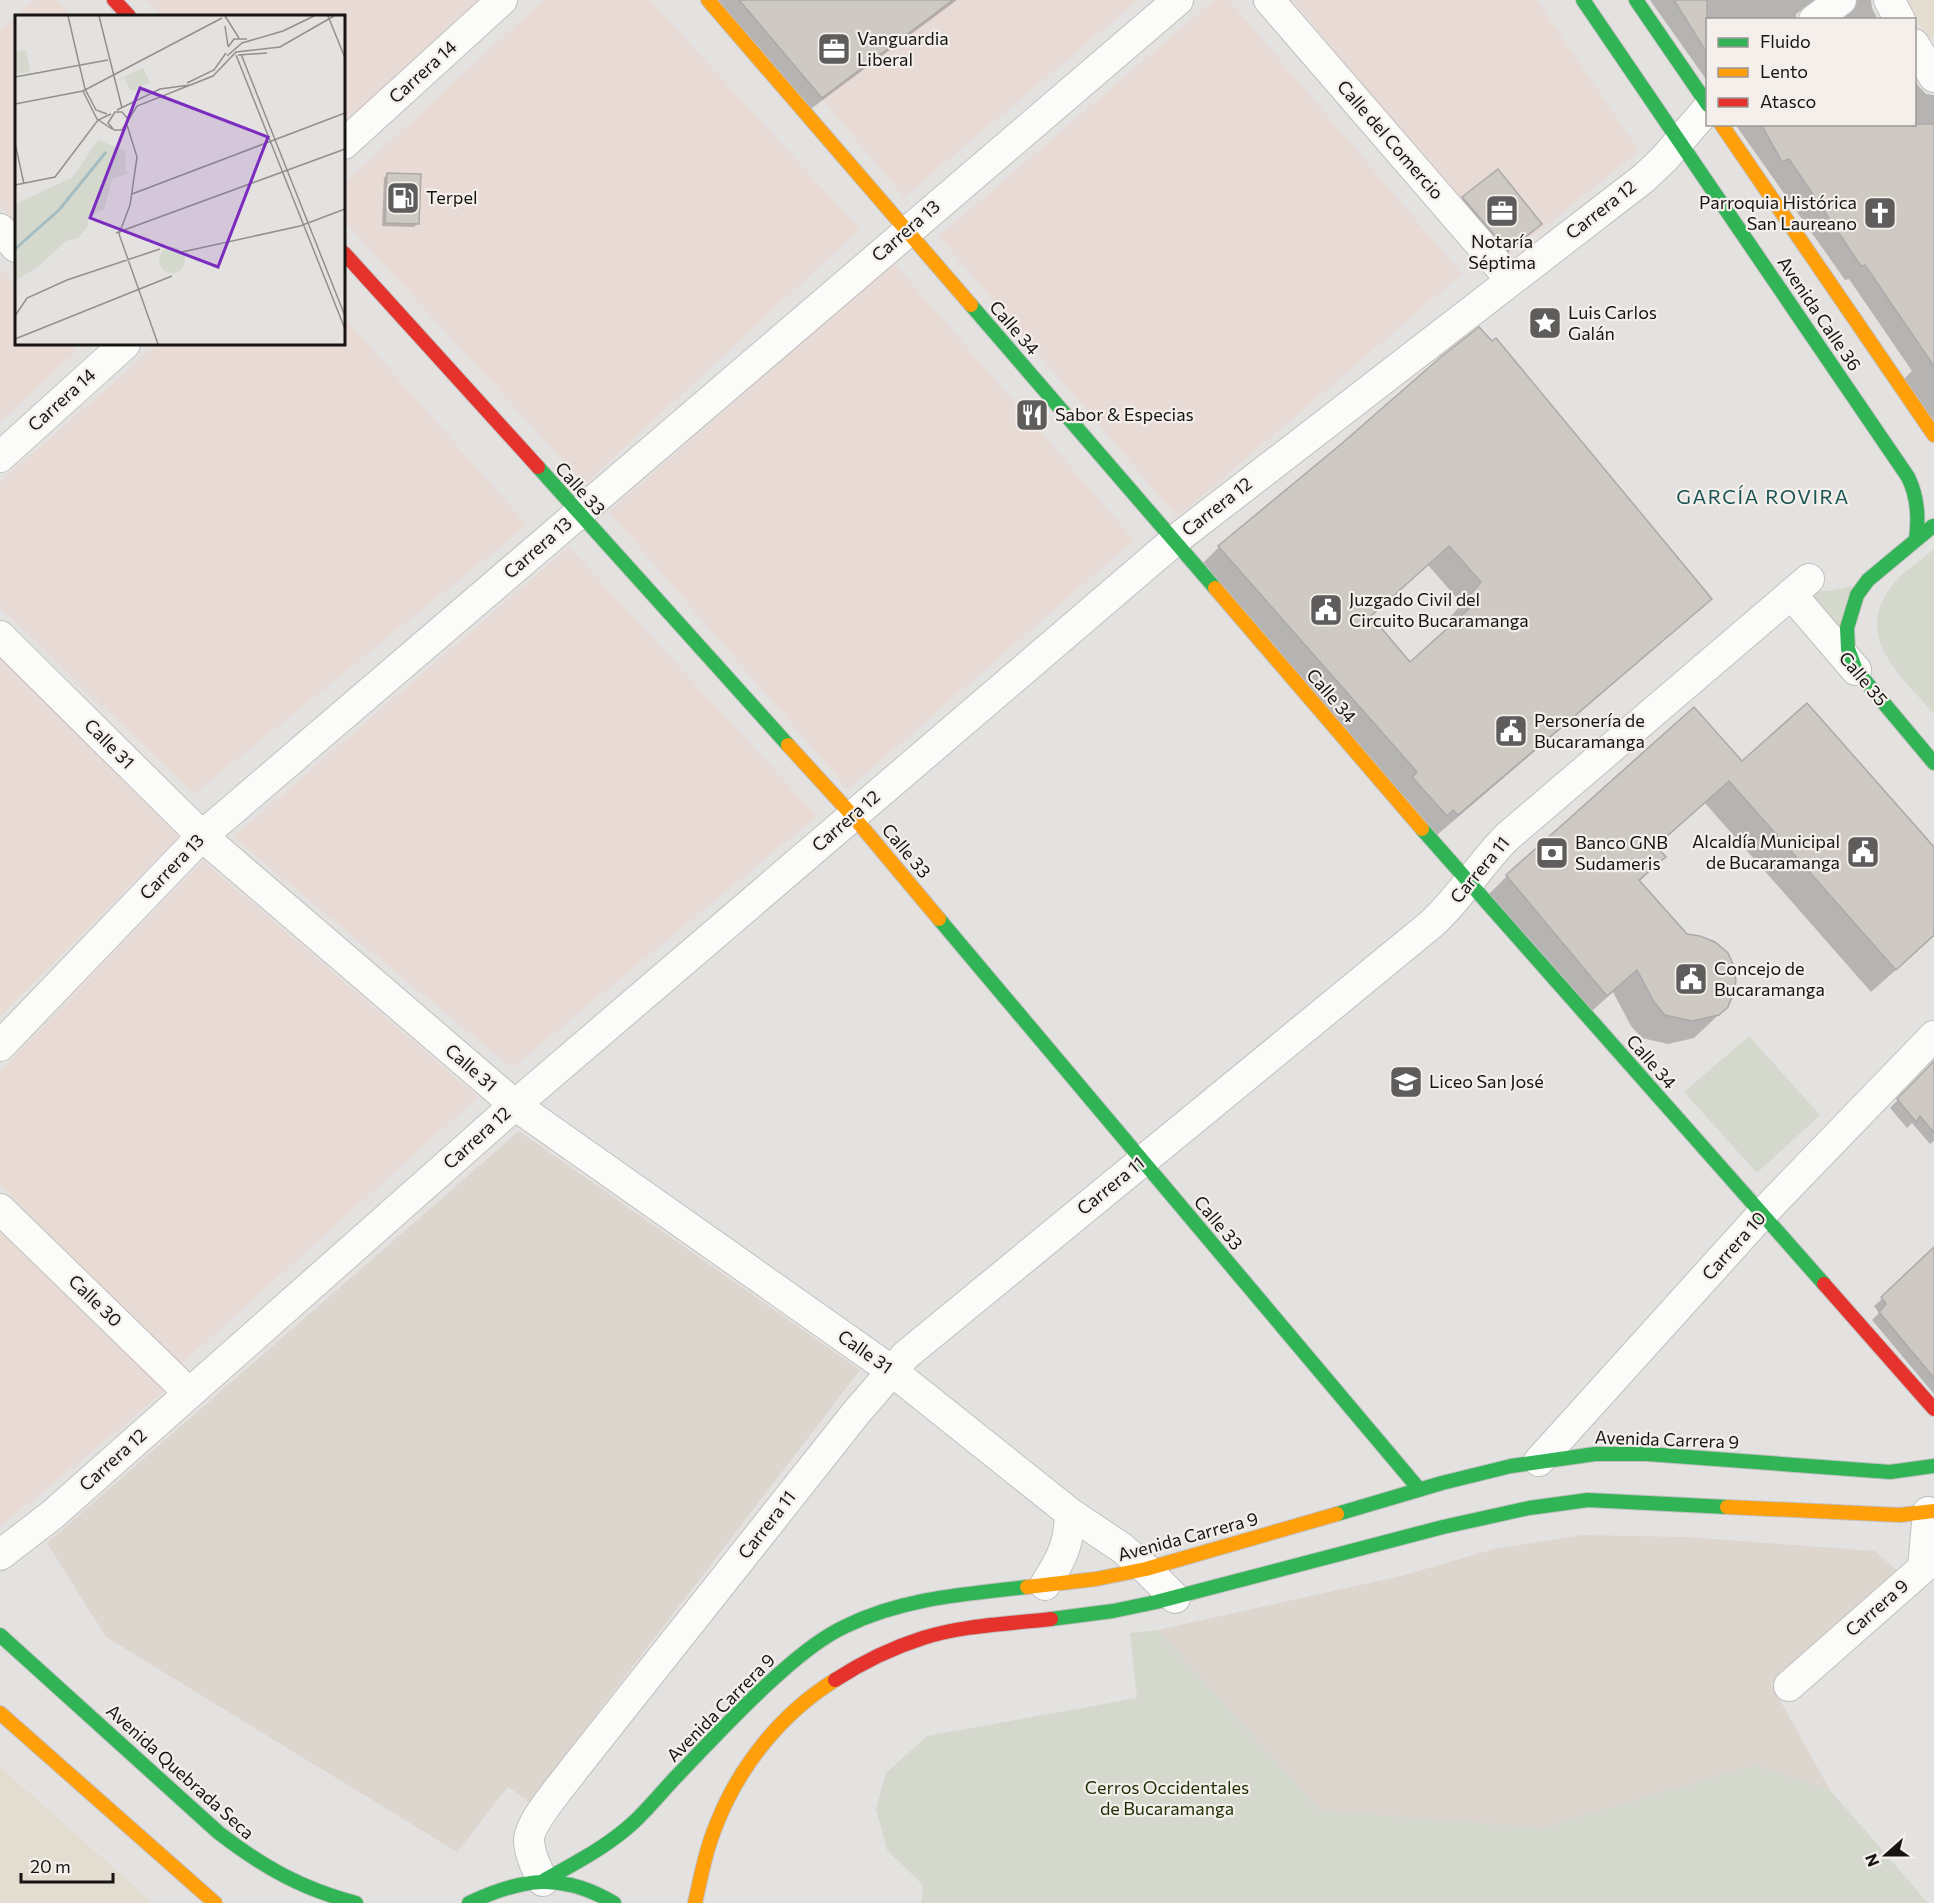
<svg xmlns="http://www.w3.org/2000/svg" width="1934" height="1903" font-family="Commissioner,sans-serif">
	<style>
		.commercial { fill: #e8dad4 }
		.built { fill: #ddd6cf }
		.education { fill: #e3dcd0 }
		.green { fill: #d4d8cd }
		.shadow { fill: #0003; fill-rule: evenodd }
		.building { fill: #cfc9c4; stroke: #abaaa8; stroke-width: 1.5; fill-rule: evenodd }
		.lines { fill: none; stroke-linecap: round; stroke-linejoin: round }
		.street-casing { stroke: #c2c0bf; stroke-width: 32 }
		.fast-casing { stroke: #c2c0bf; stroke-width: 16 }
		.slow-casing { stroke: #c2c0bf; stroke-width: 16 }
		.jam-casing { stroke: #c2c0bf; stroke-width: 16 }
		.street { stroke: #fbfbfa; stroke-width: 30 }
		.fast { stroke: #30b455; stroke-width: 14 }
		.slow { stroke: #ff9f0a; stroke-width: 14 }
		.jam { stroke: #e5322d; stroke-width: 14 }
		.labels { text-anchor: middle; stroke-width: 4.5; stroke-linejoin: round; paint-order: stroke }
		.poi-label { font-size: 18px; fill: #161513; stroke: #f4efeb; text-anchor: start }
		.street-label { font-size: 18px; fill: #161513; stroke: #f4efeb }
		.park-label { font-size: 18px; fill: #1c3004; stroke: #f4efeb }
		.neighbourhood-label { font-size: 20px; letter-spacing: 1.5px; fill: #195554; stroke: #f4efeb }
		.inset-river { fill: none; stroke: #a4bdc3; stroke-width: 3 }
		.inset-road { fill: none; stroke: #92908e; stroke-width: 1.5 }
		.view { fill: #7b2cbf; fill-opacity: 0.15; stroke: #7b2cbf; stroke-width: 3 }
		.inset-edge { fill: none; stroke: #161513; stroke-width: 3 }
	</style>
	<rect width="100%" height="100%" fill="#e4e2e0"/>
	<path class="commercial" d="M34 0H57L72 16H16V223L0 205V30Z
		M146 0H477L344 125V16H162Z
		M543 0H650L860 229 585 484 344 221V184Z
		M739 0H1138L904 197Z
		M1214 0H1229L1462 274 1177 517 939 236Z
		M1293 0H1537L1639 151 1504 259Z
		M894 263 1134 540 848 789 609 512Z
		M0 268 16 285V344H70L77 351 0 422Z
		M344 317 527 525 194 794 0 607V482L158 344H344Z
		M569 547 817 816 512 1068 233 837Z
		M0 657 179 836 0 1017Z
		M203 861 478 1097 179 1366 0 1185V1071Z
		M0 1229 166 1390 0 1527Z"/>
	<path class="built" d="M519 1131 860 1370 529 1802 508 1787 457 1852 106 1637 47 1543Z
		M1583 1535 1688 1537 1875 1551 1902 1575 1771 1684 1830 1790 1754 1765 1541 1828 1320 1810 1158 1630 1401 1576 1494 1549Z"/>
	<path class="education" d="M1905 0H1934V37L1930 40Z
		M0 1767 153 1903H0Z"/>
	<path class="green" d="M1934 549V714C1899 673 1850 635 1895 582 1905 570 1922 560 1934 549Z
		M1852 586 1840 643 1803 597 1812 590 1829 591Z
		M1749 1036 1820 1115 1757 1173 1684 1092Z
		M1158 1630 1320 1810 1541 1828 1754 1765 1830 1790 1928 1903H921L923 1885 887 1850 876 1809 886 1773 927 1736 1137 1698 1130 1633Z"/>
	<path class="shadow" d="M718 0H957L804 114Z
		M1650 0H1816L1796 14V20H1708V82Z
		M1834 0H1871L1872 8 1878 20H1843V13Z
		M1914 81 1926 94 1934 95V421L1904 379 1912 371 1849 279 1845 280 1735 124H1914Z
		M387 174 418 223 414 227 382 226 384 178Z
		M1463 198 1540 224 1523 240 1491 266 1447 215Z
		M1341 446 1710 599 1689 619 1437 835 1199 567 1219 547ZM1428 565 1462 604 1447 620 1451 627 1410 664 1370 617Z
		M1742 763 1934 849V936L1871 992 1705 803 1656 847 1664 857 1639 882 1686 935 1727 1007 1694 1038 1668 1044 1642 1038 1631 1026 1613 992 1583 1019 1484 899 1507 876Z
		M1934 1063V1141L1930 1144 1912 1123 1907 1128 1890 1108Z
		M1934 1253V1394L1872 1320 1879 1313 1874 1306Z"/>
	<path class="building" d="M739 0H953L822 98Z
		M1674 0H1707V53Z
		M1761 124H1934V366L1865 265 1861 266 1789 159 1782 162Z
		M1498 169 1542 224 1508 251 1462 197Z
		M387 173 421 174 419 224 385 223Z
		M1479 327 1492 341 1496 338 1712 599 1458 815 1453 810 1447 816 1412 777 1417 772 1218 546 1340 445 1442 356ZM1449 546 1481 582 1467 598 1471 607 1410 662 1371 616Z
		M1807 703 1934 847V935L1896 970 1729 781 1656 846 1666 857 1639 880 1687 934 1700 936 1715 942 1728 953 1733 964 1736 981 1733 994 1728 1007 1719 1015 1692 1021 1665 1015 1654 1002 1637 970 1607 996 1506 875 1694 707 1742 761Z
		M1934 1061V1133L1920 1116 1916 1122 1897 1099Z
		M1934 1247V1378L1879 1312 1886 1304 1881 1297Z"/>
	<g class="lines">
		<defs>
			<path id="street" d="M1269 0 1511 280
				M1889 0 1900 20
				M1814 20 1841 0
				M1914 44 1934 77
				M344 144 502 0
				M0 229 16 247
				M0 457 125 344
				M1791 594 1856 670
				M0 636 202 836 515 1105 892 1371 1070 1513 1122 1548 1146 1569 1175 1598
				M0 1046 202 836 1178 0
				M0 1209 189 1393
				M1539 1461 1762 1214 1934 1036
				M0 1555 52 1515 515 1105 1174 541 1644 178 1664 159 1708 108
				M1045 1585C1062 1558 1069 1545 1070 1513
				M1789 1686 1923 1568 1928 1512
				M543 1881C537 1869 530 1856 529 1841 528 1824 563 1784 574 1769L856 1413 906 1355 1429 926C1459 900 1479 865 1507 837L1809 579"/>
			<path id="fast" d="M1583 0 1908 477C1918 497 1919 517 1916 539
				M1636 0 1708 105
				M971 305 1215 588
				M538 467 788 745
				M1933 526 1868 580 1857 595 1847 628 1848 649 1856 670 1934 763
				M1422 829 1824 1284
				M939 919 1419 1489
				M1337 1514 1442 1483 1511 1466 1595 1454H1647L1890 1472 1934 1466
				M1051 1619 1113 1611 1156 1602 1443 1527 1529 1508 1588 1500 1727 1507
				M0 1635 219 1833C263 1867 302 1889 356 1903
				M543 1881C575 1863 607 1847 634 1822 648 1809 661 1793 674 1779 709 1743 742 1706 780 1673 800 1655 822 1637 846 1626 903 1598 966 1594 1027 1587
				M469 1903C522 1878 562 1872 614 1903"/>
			<path id="slow" d="M708 0 971 305
				M1721 124 1934 435
				M1215 588 1422 829
				M788 745 852 815 939 919
				M1727 1507 1900 1515 1934 1511
				M1027 1587 1096 1579 1146 1569 1337 1514
				M0 1713 215 1903
				M695 1903C701 1876 706 1849 717 1823 740 1765 782 1713 835 1680"/>
			<path id="jam" d="M114 0 129 16
				M344 253 538 467
				M1824 1284 1934 1409
				M835 1680C863 1662 891 1648 923 1638 964 1625 1009 1624 1051 1619"/>
		</defs>
		<use href="#street" class="street-casing"/>
		<use href="#fast" class="fast-casing"/>
		<use href="#slow" class="slow-casing"/>
		<use href="#jam" class="jam-casing"/>
		<use href="#street" class="street"/>
		<use href="#fast" class="fast"/>
		<use href="#slow" class="slow"/>
		<use href="#jam" class="jam"/>
	</g>
	<defs>
		<symbol id="office-square" viewBox="-11 -11 22 22"><rect x="-9" y="-9" width="18" height="18" rx="4" fill="#5e5d5b" stroke="#f4efeb"/><path d="M-6-3h4V-5.5h4V-3h4V5H-6ZM-1-4.5V-3h2v-1.5ZM-6 0V1H6V0Z" fill="#fff"/></symbol>
		<symbol id="fuel-square" viewBox="-11 -11 22 22"><rect x="-9" y="-9" width="18" height="18" rx="4" fill="#5e5d5b" stroke="#f4efeb"/><path d="M-5.5-6h7V0h2V4h1.3V-2.5L3-4.5l.8-.8L6-3V5H2.5V1h-1V6h-7ZM-4.2-4.7v3.2H.2V-4.7Z" fill="#fff"/></symbol>
		<symbol id="church-square" viewBox="-11 -11 22 22"><rect x="-9" y="-9" width="18" height="18" rx="4" fill="#5e5d5b" stroke="#f4efeb"/><path d="M-1.2-6h2.4v3.5h3.3v2.4h-3.3V6h-2.4V-.1h-3.3v-2.4h3.3Z" fill="#fff"/></symbol>
		<symbol id="sight-square" viewBox="-11 -11 22 22"><rect x="-9" y="-9" width="18" height="18" rx="4" fill="#5e5d5b" stroke="#f4efeb"/><path d="M0-6L1.8-2.2L6-1.7L2.9 1.2L3.7 5.4L0 3.3L-3.7 5.4L-2.9 1.2L-6-1.7L-1.8-2.2Z" fill="#fff"/></symbol>
		<symbol id="restaurant-square" viewBox="-11 -11 22 22"><rect x="-9" y="-9" width="18" height="18" rx="4" fill="#5e5d5b" stroke="#f4efeb"/><path d="M-5-6h1v4h1v-4h1v4h1v-4h1v5L-1.5 .5V6h-2V.5L-5-1ZM5-6V6H3V1.5H1.5Q1.5-4 5-6Z" fill="#fff"/></symbol>
		<symbol id="civic-square" viewBox="-11 -11 22 22"><rect x="-9" y="-9" width="18" height="18" rx="4" fill="#5e5d5b" stroke="#f4efeb"/><path d="M-.6-6.5H3V-4.5H.6V-3L4-1V1h2V6H-6V1h2V-1L-.6-3ZM-1.2 2.5V6h2.4V2.5Z" fill="#fff"/></symbol>
		<symbol id="bank-square" viewBox="-11 -11 22 22"><rect x="-9" y="-9" width="18" height="18" rx="4" fill="#5e5d5b" stroke="#f4efeb"/><path d="M-6-4H6V4H-6ZM0-2.3a2.3 2.3 0 1 0 0 4.6a2.3 2.3 0 1 0 0-4.6Z" fill="#fff"/></symbol>
		<symbol id="school-square" viewBox="-11 -11 22 22"><rect x="-9" y="-9" width="18" height="18" rx="4" fill="#5e5d5b" stroke="#f4efeb"/><path d="M0-5L7-2L0 1L-7-2ZM-4 1L0 2.5L4 1V4Q0 6-4 4Z" fill="#fff"/></symbol>
	</defs>
	<g fill-rule="evenodd">
		<use href="#office-square" x="815" y="30" width="38" height="38"/>
		<use href="#fuel-square" x="384" y="179" width="38" height="38"/>
		<use href="#office-square" x="1483" y="192" width="38" height="38"/>
		<use href="#church-square" x="1861" y="194" width="38" height="38"/>
		<use href="#sight-square" x="1526" y="304" width="38" height="38"/>
		<use href="#restaurant-square" x="1013" y="396" width="38" height="38"/>
		<use href="#civic-square" x="1307" y="591" width="38" height="38"/>
		<use href="#civic-square" x="1492" y="712" width="38" height="38"/>
		<use href="#civic-square" x="1844" y="833" width="38" height="38"/>
		<use href="#bank-square" x="1533" y="834" width="38" height="38"/>
		<use href="#civic-square" x="1672" y="960" width="38" height="38"/>
		<use href="#school-square" x="1387" y="1063" width="38" height="38"/>
	</g>
	<g class="labels">
		<g class="poi-label">
			<text x="857" y="45">Vanguardia<tspan x="857" dy="21">Liberal</tspan></text>
			<text x="426" y="204">Terpel</text>
			<text x="1857" y="209" text-anchor="end">Parroquia Histórica<tspan x="1857" dy="21">San Laureano</tspan></text>
			<text x="1502" y="248" text-anchor="middle">Notaría<tspan x="1502" dy="21">Séptima</tspan></text>
			<text x="1568" y="319">Luis Carlos<tspan x="1568" dy="21">Galán</tspan></text>
			<text x="1055" y="421">Sabor &amp; Especias</text>
			<text x="1349" y="606">Juzgado Civil del<tspan x="1349" dy="21">Circuito Bucaramanga</tspan></text>
			<text x="1534" y="727">Personería de<tspan x="1534" dy="21">Bucaramanga</tspan></text>
			<text x="1840" y="848" text-anchor="end">Alcaldía Municipal<tspan x="1840" dy="21">de Bucaramanga</tspan></text>
			<text x="1575" y="849">Banco GNB<tspan x="1575" dy="21">Sudameris</tspan></text>
			<text x="1714" y="975">Concejo de<tspan x="1714" dy="21">Bucaramanga</tspan></text>
			<text x="1429" y="1088">Liceo San José</text>
		</g>
		<g class="street-label">
			<text transform="translate(423 72) rotate(-42)" y="6">Carrera 14</text>
			<text transform="translate(1390 140) rotate(49)" y="6">Calle del Comercio</text>
			<text transform="translate(1601 210) rotate(-38)" y="6">Carrera 12</text>
			<text transform="translate(906 231) rotate(-41)" y="6">Carrera 13</text>
			<text transform="translate(1819 314) rotate(56)" y="6">Avenida Calle 36</text>
			<text transform="translate(1014 328) rotate(49)" y="6">Calle 34</text>
			<text transform="translate(62 400) rotate(-42)" y="6">Carrera 14</text>
			<text transform="translate(580 489) rotate(48)" y="6">Calle 33</text>
			<text transform="translate(1217 507) rotate(-38)" y="6">Carrera 12</text>
			<text transform="translate(538 548) rotate(-41)" y="6">Carrera 13</text>
			<text transform="translate(1863 679) rotate(50)" y="6">Calle 35</text>
			<text transform="translate(1331 696) rotate(49)" y="6">Calle 34</text>
			<text transform="translate(109 744) rotate(45)" y="6">Calle 31</text>
			<text transform="translate(846 821) rotate(-41)" y="6">Carrera 12</text>
			<text transform="translate(906 851) rotate(50)" y="6">Calle 33</text>
			<text transform="translate(172 867) rotate(-46)" y="6">Carrera 13</text>
			<text transform="translate(1480 870) rotate(-50)" y="6">Carrera 11</text>
			<text transform="translate(1651 1062) rotate(49)" y="6">Calle 34</text>
			<text transform="translate(471 1068) rotate(41)" y="6">Calle 31</text>
			<text transform="translate(477 1138) rotate(-42)" y="6">Carrera 12</text>
			<text transform="translate(1111 1186) rotate(-39)" y="6">Carrera 11</text>
			<text transform="translate(1218 1223) rotate(50)" y="6">Calle 33</text>
			<text transform="translate(1734 1246) rotate(-48)" y="6">Carrera 10</text>
			<text transform="translate(95 1301) rotate(44)" y="6">Calle 30</text>
			<text transform="translate(865 1352) rotate(35)" y="6">Calle 31</text>
			<text transform="translate(1667 1440) rotate(2)" y="6">Avenida Carrera 9</text>
			<text transform="translate(113 1460) rotate(-42)" y="6">Carrera 12</text>
			<text transform="translate(767 1525) rotate(-52)" y="6">Carrera 11</text>
			<text transform="translate(1188 1537) rotate(-15)" y="6">Avenida Carrera 9</text>
			<text transform="translate(1877 1608) rotate(-41)" y="6">Carrera 9</text>
			<text transform="translate(721 1708) rotate(-45)" y="6">Avenida Carrera 9</text>
			<text transform="translate(180 1772) rotate(42)" y="6">Avenida Quebrada Seca</text>
		</g>
		<g class="park-label">
			<text x="1167" y="1794">Cerros Occidentales<tspan x="1167" dy="21">de Bucaramanga</tspan></text>
		</g>
		<g class="neighbourhood-label">
			<text x="1763" y="504">GARCÍA ROVIRA</text>
		</g>
	</g>
	<g transform="translate(15 15)">
		<rect width="330" height="330" fill="#e4e2e0"/>
		<path d="M11 35 15 57 0 59V36ZM128 53 135 67 116 76 109 63 100 66ZM83 125 111 136 110 154 114 158 97 164 89 194 72 203 74 210 63 223 51 226 24 251 0 266V189L58 162ZM144 245a13 13 0 1 1 26 0a13 13 0 1 1-26 0Z" fill="#d4d8cd"/>
		<path class="inset-river" d="M0 234 44 195 91 137"/>
		<path class="inset-road" d="M53 1 70 74 81 95 92 99M84 1 107 93M210 1 224 23M313 1 330 43M210 11 213 31M213 32 219 24H232M226 39 330 301M221 40 330 314M223 40 252 38M212 41 227 28 268 16 299 1M0 62 93 45M172 68 199 55 211 38M68 76 82 104 97 114M0 89 68 76 207 3M102 95 145 74 175 70M113 104 107 97H100L93 108 99 115H107L122 91 198 61 221 37 265 32 319 1M112 110 122 142 115 190 104 219 143 329M0 128 9 169M0 170 40 162 83 105 96 99M117 179 330 98M101 218 330 134M167 237 285 211 330 194M0 301 12 283 52 265 145 234M0 324 157 261"/>
		<path class="view" d="M125 73 253 122 203 252 75 203Z"/>
		<rect width="330" height="330" class="inset-edge"/>
	</g>
	<rect x="1706" y="18" width="210" height="108" fill="#f4efeb" stroke="#9b9895" stroke-width="1.5"/>
	<rect x="1718" y="38" width="30" height="9" fill="#30b455" stroke="#9b9895" stroke-width="1.5"/>
	<text x="1760" y="48" font-size="18" fill="#161513">Fluido</text>
	<rect x="1718" y="68" width="30" height="9" fill="#ff9f0a" stroke="#9b9895" stroke-width="1.5"/>
	<text x="1760" y="78" font-size="18" fill="#161513">Lento</text>
	<rect x="1718" y="98" width="30" height="9" fill="#e5322d" stroke="#9b9895" stroke-width="1.5"/>
	<text x="1760" y="108" font-size="18" fill="#161513">Atasco</text>
	<g transform="translate(1886 1855) rotate(249)" stroke="#f4efeb" stroke-width="4.5" paint-order="stroke">
	<path d="M0-4.5L10 22L0 15L-10 22Z" fill="#161513"/>
	<text y="-9" font-size="16" font-weight="bold" text-anchor="middle" fill="#161513">N</text>
	</g>
	<path d="M21 1873v9h92v-9" fill="none" stroke="#161513" stroke-width="3"/>
	<text x="30" y="1873" font-size="18" fill="#161513" stroke="#f4efeb" stroke-width="4.5" paint-order="stroke">20 m</text>
</svg>
